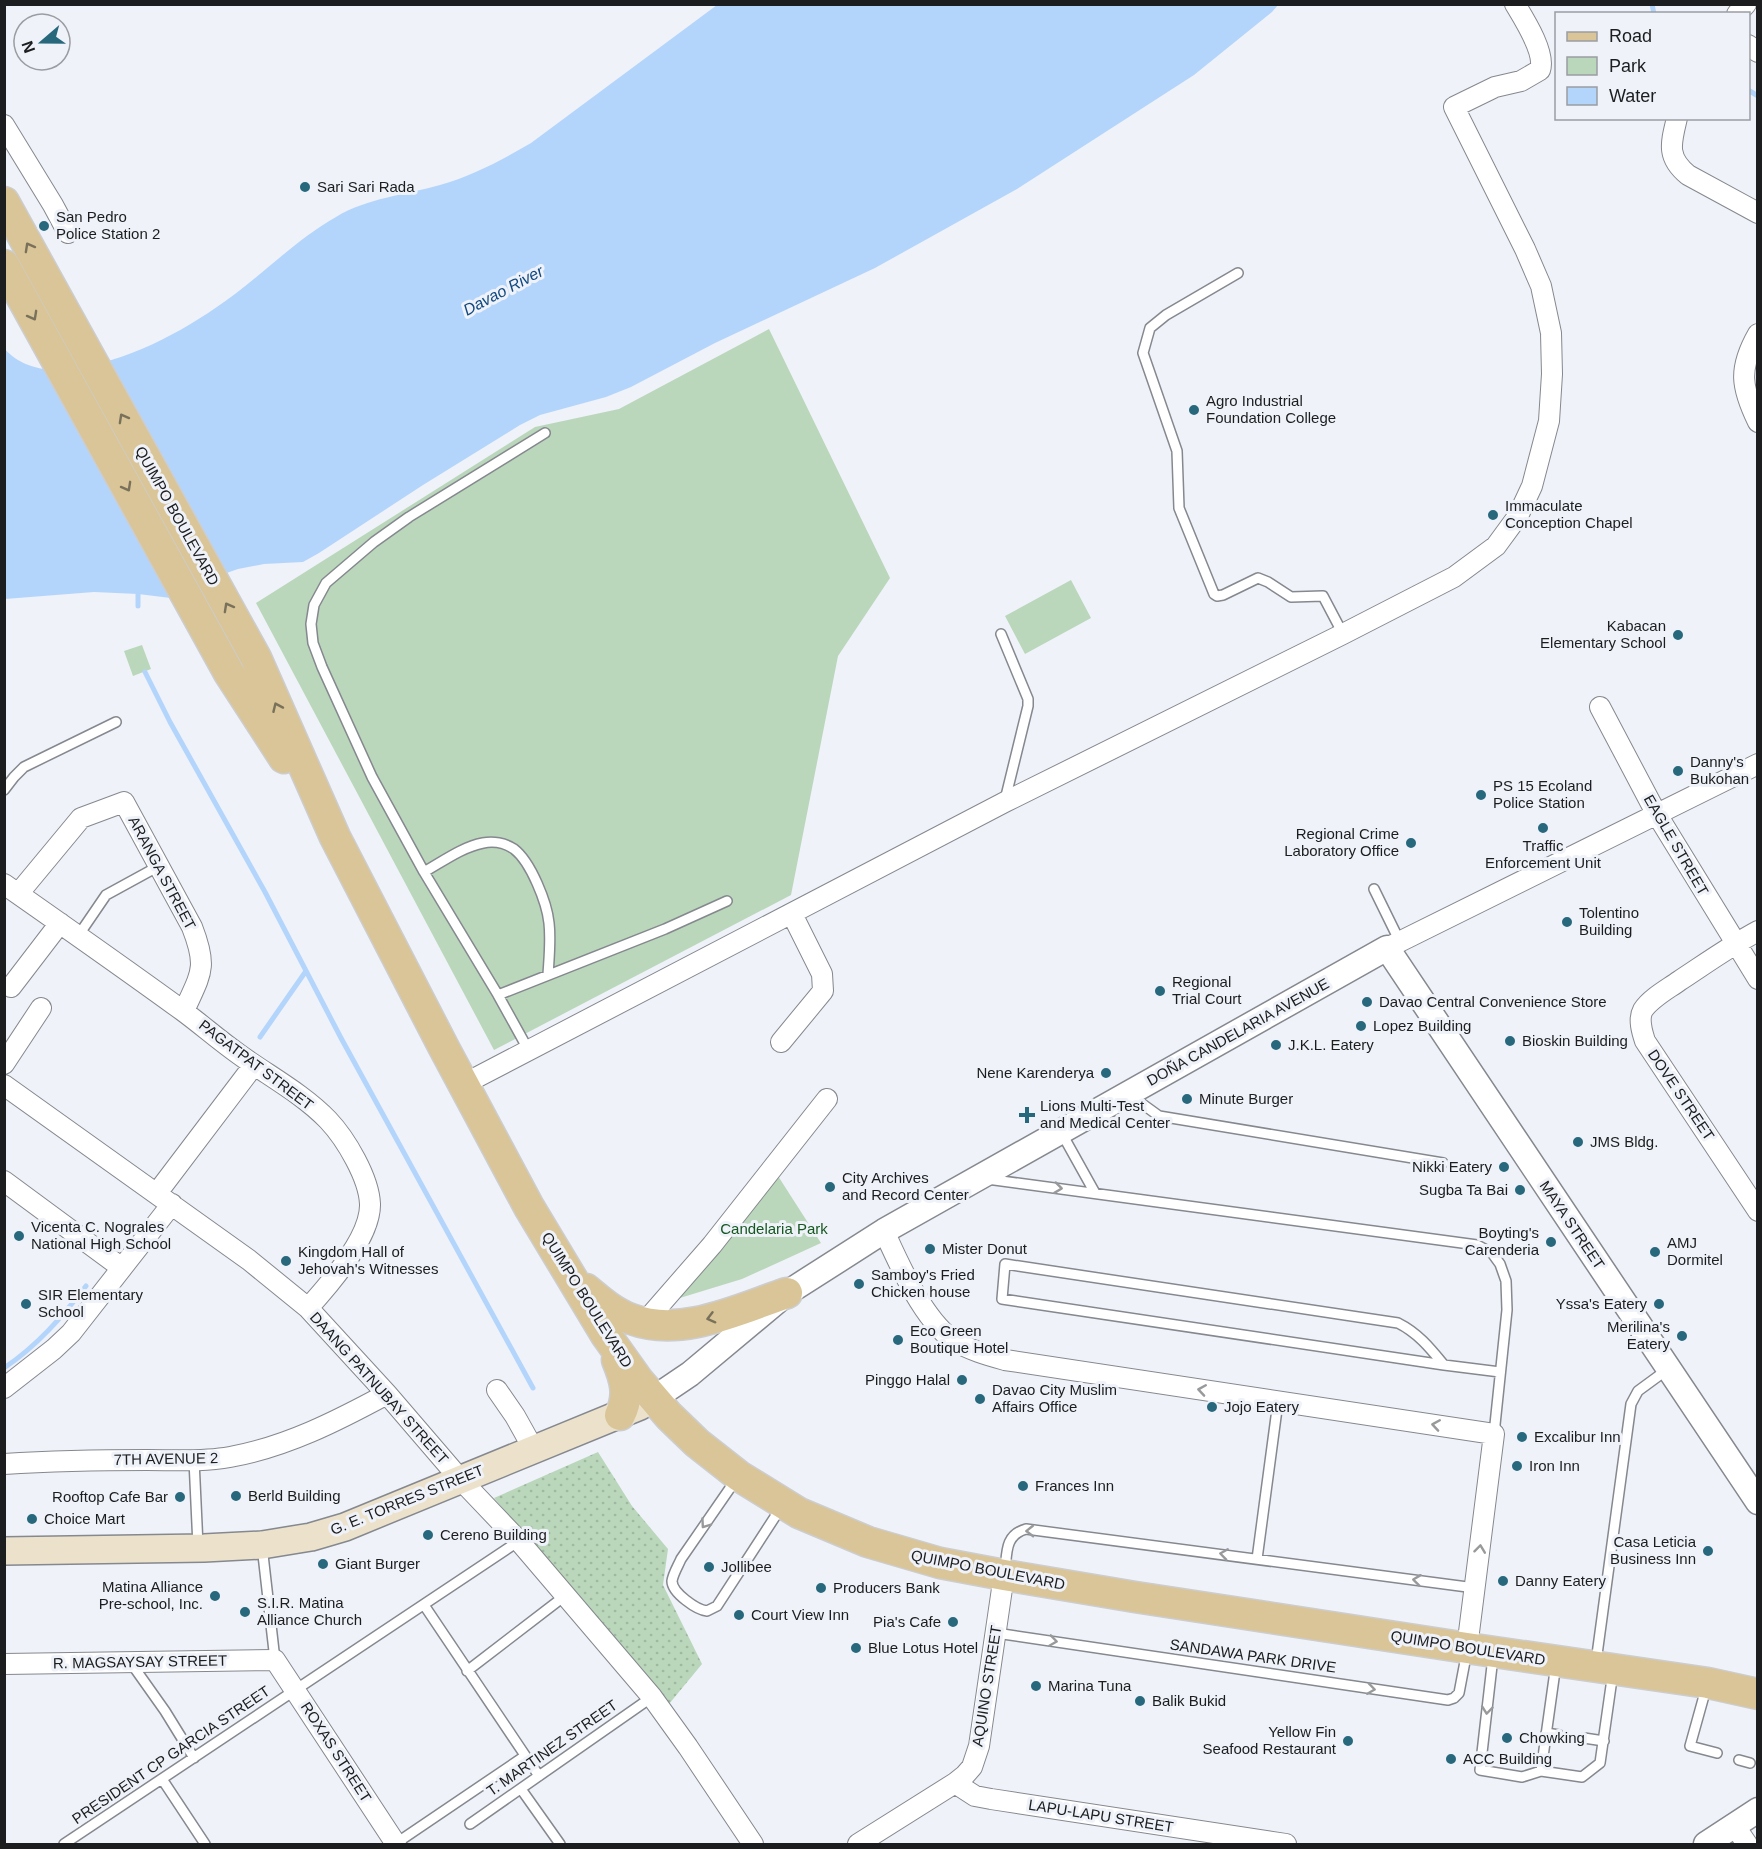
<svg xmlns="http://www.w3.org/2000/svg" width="1762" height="1849" font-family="Helvetica,sans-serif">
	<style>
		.grass { fill: url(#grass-dots) }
		.park { fill: #bad7bb }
		.water { fill: #b4d5fb }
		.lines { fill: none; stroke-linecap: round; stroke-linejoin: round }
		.stream { stroke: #b4d5fb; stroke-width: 5 }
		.service-casing { stroke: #85888e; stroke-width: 12 }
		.minor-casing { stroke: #85888e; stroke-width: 22 }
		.tertiary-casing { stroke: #85888e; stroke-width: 27 }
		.secondary-casing { stroke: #85888e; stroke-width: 30 }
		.primary-casing { stroke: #cdcdce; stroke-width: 33 }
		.service { stroke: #fff; stroke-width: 9 }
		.minor { stroke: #fff; stroke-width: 20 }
		.tertiary { stroke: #fff; stroke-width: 24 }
		.secondary { stroke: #ece2cb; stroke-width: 27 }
		.primary { stroke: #d9c597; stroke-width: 30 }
		.oneway { stroke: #7a715b }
		.oneway2 { stroke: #98999a }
		.poi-dot { fill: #28687d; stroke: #eff2f9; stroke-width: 2 }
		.labels { text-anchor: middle; stroke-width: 6; stroke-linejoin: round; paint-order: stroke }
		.poi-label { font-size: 15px; fill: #1b1d1f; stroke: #eff2f9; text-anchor: start }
		.street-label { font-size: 15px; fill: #1b1d1f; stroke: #eff2f9 }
		.park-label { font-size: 15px; fill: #14571f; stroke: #eff2f9 }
		.water-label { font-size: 16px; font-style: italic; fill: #104981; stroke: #eff2f9 }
	</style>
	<defs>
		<pattern id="grass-dots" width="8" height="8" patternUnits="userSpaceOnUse" patternTransform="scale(1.5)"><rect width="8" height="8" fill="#bad7bb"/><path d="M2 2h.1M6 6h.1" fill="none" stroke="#9fb8a0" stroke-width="1.8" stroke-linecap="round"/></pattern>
	</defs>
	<rect width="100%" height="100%" fill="#eff2f9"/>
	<path class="grass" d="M598 1452 632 1506 668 1549 663 1585 702 1664 669 1704 494 1498Z"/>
	<path class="park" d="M769 329 890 578 838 656 791 895 494 1050 256 603 535 427 619 409Z
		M1071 580 1091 618 1025 654 1005 616Z
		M142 645 151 669 133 676 124 651Z
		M778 1176 821 1243 742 1279 670 1301Z"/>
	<path class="water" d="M717 5H1278L1272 12 1194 75 1017 189 875 268 715 343 631 387 606 397 540 415 520 425 423 485 319 553 303 562 264 564 238 569 221 575 179 599 138 594 94 592 5 599 4 348C22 370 54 373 80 368 137 357 188 329 235 294 268 269 299 238 336 217 367 198 405 195 440 185 472 176 502 160 531 143Z"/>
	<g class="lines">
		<path class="stream" d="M1652 4 1654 14
			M1748 90 1758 96
			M138 587V606
			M145 672 170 722 265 892 341 1038 533 1388
			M260 1037 306 971
			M4 1368C37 1346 62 1317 86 1286"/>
		<defs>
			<path id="service" d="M1238 273 1166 315 1150 328 1143 353 1177 451 1179 508 1214 594 1217 596 1223 595 1258 578 1268 582 1291 597 1323 596 1343 634
				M1001 634 1028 699V706L1005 800
				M4 790 14 777 24 767 116 722
				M424 872C442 862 462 847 483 843 493 841 505 843 514 849 531 862 547 903 549 923 551 940 549 958 548 975
				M1374 889 1400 942
				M78 936 106 895 159 866
				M498 995 665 929 727 901
				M529 1051 498 995 424 872 372 777 322 667 313 643 311 624 314 605 326 583 374 542 409 517 545 433
				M1130 1095 1159 1116 1443 1163
				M1061 1132 1095 1193
				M987 1179 1477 1245 1492 1253 1500 1264 1506 1281 1507 1310 1494 1434
				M1444 1365C1430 1348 1418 1333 1398 1323L1005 1264 1002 1299 1444 1365 1500 1372
				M194 1460 198 1546
				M737 1478 681 1559C678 1566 673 1574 672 1581 672 1593 697 1610 707 1611L717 1606 782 1506
				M262 1546 275 1660
				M1257 1559 1278 1402
				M1005 1571C1007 1552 1005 1535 1026 1529L1475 1588
				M424 1605 539 1776
				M996 1633 1448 1700 1454 1698 1459 1693 1467 1651
				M1493 1657 1480 1770 1522 1777 1541 1771
				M1596 1662 1631 1404 1638 1391 1668 1369
				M131 1663 165 1711 194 1758
				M1556 1664 1541 1771 1582 1777 1600 1763 1613 1672
				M467 1671 566 1595
				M1707 1685 1690 1746 1717 1753
				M1546 1733 1559 1735
				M1584 1738 1604 1741
				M1739 1760 1750 1763
				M162 1779 205 1844
				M521 1789 560 1844
				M470 1824 652 1697
				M64 1844 519 1541
				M395 1844 525 1756"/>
			<path id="minor" d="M1737 14 1746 4
				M1748 45 1758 52
				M1677 118C1671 143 1666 157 1688 175L1758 213
				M4 125 53 205 68 233
				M1758 334C1738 369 1741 387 1758 422
				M1600 707 1656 813 1758 979
				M4 884C64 926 124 968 183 1011 202 1025 220 1041 240 1055 269 1076 303 1094 328 1120 346 1139 369 1178 370 1204 371 1237 329 1285 308 1308
				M18 894 81 818 124 802 192 927C208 968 201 973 184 1011
				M1758 931C1730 946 1705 964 1679 981 1668 989 1651 998 1643 1010 1638 1019 1642 1032 1645 1041L1758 1211
				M1387 948 1758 764
				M11 987 60 923
				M781 1042 823 991 822 974 792 914
				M4 1064 41 1008
				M464 1084 1005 802 1343 634 1454 577 1496 546 1518 516 1532 486 1549 421 1552 374 1551 333 1541 286 1525 249 1454 107 1495 87 1521 81 1540 70C1546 53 1524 19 1515 4
				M4 1085 249 1260 308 1308 387 1394 460 1479 519 1541 652 1697 688 1747 753 1844
				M4 1181 122 1268
				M157 1193 254 1065
				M884 1231C899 1264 923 1319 953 1340 969 1350 987 1355 1005 1360L1494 1434 1467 1648
				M644 1323 712 1245 827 1099
				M4 1388 54 1349 71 1333 172 1204
				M497 1390 515 1416 534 1450
				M4 1464C52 1461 99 1460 147 1460 174 1460 203 1462 230 1457 286 1447 337 1421 387 1394
				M4 1664 275 1660 396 1844
				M955 1783 975 1796 991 1799 1286 1844
				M1734 1825 1747 1844
				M858 1844 955 1783 965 1775 972 1767 979 1746 1004 1575"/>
			<path id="tertiary" d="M653 1399 690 1374 787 1293 884 1231 1387 948 1758 1502
				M1706 1844 1758 1810"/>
			<path id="secondary" d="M4 1551 204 1548 262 1545 311 1537 345 1527 640 1406"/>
			<path id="primary" d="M4 202 256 658 335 837 444 1048 529 1207 606 1335 638 1380 669 1416 697 1443 739 1476 799 1513 868 1542 940 1563 1004 1575 1135 1597 1467 1648 1708 1683 1758 1694
				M4 265 229 673 284 758
				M586 1289C599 1300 614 1313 631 1319 682 1338 739 1309 787 1293
				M617 1360C625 1379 630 1396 620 1415"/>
		</defs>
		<use href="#service" class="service-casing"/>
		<use href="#minor" class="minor-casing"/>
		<use href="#tertiary" class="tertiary-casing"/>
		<use href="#secondary" class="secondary-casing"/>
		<use href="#primary" class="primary-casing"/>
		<use href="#service" class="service"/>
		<use href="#minor" class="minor"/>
		<use href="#tertiary" class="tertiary"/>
		<use href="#secondary" class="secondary"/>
		<use href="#primary" class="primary"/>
	</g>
	<defs><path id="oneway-chevron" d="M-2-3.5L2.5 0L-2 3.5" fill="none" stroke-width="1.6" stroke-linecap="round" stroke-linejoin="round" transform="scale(1.5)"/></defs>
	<g class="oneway">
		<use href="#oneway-chevron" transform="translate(29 247) rotate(-119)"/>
		<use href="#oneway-chevron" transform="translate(33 316) rotate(61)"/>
		<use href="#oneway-chevron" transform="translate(123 418) rotate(-119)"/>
		<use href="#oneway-chevron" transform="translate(127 487) rotate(61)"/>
		<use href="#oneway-chevron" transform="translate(228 607) rotate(-119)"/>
		<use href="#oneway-chevron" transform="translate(277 707) rotate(-114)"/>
		<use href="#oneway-chevron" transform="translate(711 1318) rotate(165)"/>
	</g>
	<g class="oneway2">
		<use href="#oneway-chevron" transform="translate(1058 1188) rotate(7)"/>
		<use href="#oneway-chevron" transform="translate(1202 1390) rotate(-171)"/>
		<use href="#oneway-chevron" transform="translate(1436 1425) rotate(-171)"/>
		<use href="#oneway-chevron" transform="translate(705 1524) rotate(125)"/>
		<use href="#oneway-chevron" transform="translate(1030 1531) rotate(179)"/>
		<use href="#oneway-chevron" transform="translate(1480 1549) rotate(-83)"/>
		<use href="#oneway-chevron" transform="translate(1224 1554) rotate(-172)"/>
		<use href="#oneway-chevron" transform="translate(1417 1580) rotate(-173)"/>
		<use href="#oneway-chevron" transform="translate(1053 1641) rotate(8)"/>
		<use href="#oneway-chevron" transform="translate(1371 1689) rotate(8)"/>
		<use href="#oneway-chevron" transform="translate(1487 1710) rotate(96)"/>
	</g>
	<g class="poi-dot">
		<circle cx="305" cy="187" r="6"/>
		<circle cx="44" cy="226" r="6"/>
		<circle cx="1194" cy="410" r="6"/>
		<circle cx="1493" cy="515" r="6"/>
		<circle cx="1678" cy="635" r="6"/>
		<circle cx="1678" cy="771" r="6"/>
		<circle cx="1481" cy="795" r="6"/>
		<circle cx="1543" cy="828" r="6"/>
		<circle cx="1411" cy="843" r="6"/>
		<circle cx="1567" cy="922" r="6"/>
		<circle cx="1160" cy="991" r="6"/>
		<circle cx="1367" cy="1002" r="6"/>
		<circle cx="1361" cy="1026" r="6"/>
		<circle cx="1510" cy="1041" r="6"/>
		<circle cx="1276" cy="1045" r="6"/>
		<circle cx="1106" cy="1073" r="6"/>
		<circle cx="1187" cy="1099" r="6"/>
		<path d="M1024 1106h6v6h6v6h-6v6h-6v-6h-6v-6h6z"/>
		<circle cx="1578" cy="1142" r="6"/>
		<circle cx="1504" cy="1167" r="6"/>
		<circle cx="830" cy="1187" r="6"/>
		<circle cx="1520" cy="1190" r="6"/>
		<circle cx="19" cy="1236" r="6"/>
		<circle cx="1551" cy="1242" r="6"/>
		<circle cx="930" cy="1249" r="6"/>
		<circle cx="1655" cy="1252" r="6"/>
		<circle cx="286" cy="1261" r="6"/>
		<circle cx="859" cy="1284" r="6"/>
		<circle cx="26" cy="1304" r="6"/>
		<circle cx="1659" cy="1304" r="6"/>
		<circle cx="1682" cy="1336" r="6"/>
		<circle cx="898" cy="1340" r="6"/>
		<circle cx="962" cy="1380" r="6"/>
		<circle cx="980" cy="1399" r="6"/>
		<circle cx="1212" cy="1407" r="6"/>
		<circle cx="1522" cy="1437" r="6"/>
		<circle cx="1517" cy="1466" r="6"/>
		<circle cx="1023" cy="1486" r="6"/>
		<circle cx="236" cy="1496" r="6"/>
		<circle cx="180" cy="1497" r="6"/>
		<circle cx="32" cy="1519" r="6"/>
		<circle cx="428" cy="1535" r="6"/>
		<circle cx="1708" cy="1551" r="6"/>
		<circle cx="323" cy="1564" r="6"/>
		<circle cx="709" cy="1567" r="6"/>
		<circle cx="1503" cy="1581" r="6"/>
		<circle cx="821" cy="1588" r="6"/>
		<circle cx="215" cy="1596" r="6"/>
		<circle cx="245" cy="1612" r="6"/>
		<circle cx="739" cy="1615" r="6"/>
		<circle cx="953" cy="1622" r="6"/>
		<circle cx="856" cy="1648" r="6"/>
		<circle cx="1036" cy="1686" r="6"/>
		<circle cx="1140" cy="1701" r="6"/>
		<circle cx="1507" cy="1738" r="6"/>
		<circle cx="1348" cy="1741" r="6"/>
		<circle cx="1451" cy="1759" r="6"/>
	</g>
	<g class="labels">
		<g class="poi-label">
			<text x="317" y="192">Sari Sari Rada</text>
			<text x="56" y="222">San Pedro<tspan x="56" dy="17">Police Station 2</tspan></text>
			<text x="1206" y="406">Agro Industrial<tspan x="1206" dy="17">Foundation College</tspan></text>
			<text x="1505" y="511">Immaculate<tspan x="1505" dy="17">Conception Chapel</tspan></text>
			<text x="1666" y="631" text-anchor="end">Kabacan<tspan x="1666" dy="17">Elementary School</tspan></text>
			<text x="1690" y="767">Danny's<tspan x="1690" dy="17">Bukohan</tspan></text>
			<text x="1493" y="791">PS 15 Ecoland<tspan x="1493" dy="17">Police Station</tspan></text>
			<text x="1399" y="839" text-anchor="end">Regional Crime<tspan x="1399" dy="17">Laboratory Office</tspan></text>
			<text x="1543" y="851" text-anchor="middle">Traffic<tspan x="1543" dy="17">Enforcement Unit</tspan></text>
			<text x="1579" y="918">Tolentino<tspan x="1579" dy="17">Building</tspan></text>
			<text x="1172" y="987">Regional<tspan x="1172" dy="17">Trial Court</tspan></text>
			<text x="1379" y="1007">Davao Central Convenience Store</text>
			<text x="1373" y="1031">Lopez Building</text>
			<text x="1522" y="1046">Bioskin Building</text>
			<text x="1288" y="1050">J.K.L. Eatery</text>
			<text x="1094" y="1078" text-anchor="end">Nene Karenderya</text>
			<text x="1199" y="1104">Minute Burger</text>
			<text x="1040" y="1111">Lions Multi-Test<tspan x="1040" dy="17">and Medical Center</tspan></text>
			<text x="1590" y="1147">JMS Bldg.</text>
			<text x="1492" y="1172" text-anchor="end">Nikki Eatery</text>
			<text x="842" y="1183">City Archives<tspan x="842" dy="17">and Record Center</tspan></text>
			<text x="1508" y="1195" text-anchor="end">Sugba Ta Bai</text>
			<text x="31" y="1232">Vicenta C. Nograles<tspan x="31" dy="17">National High School</tspan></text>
			<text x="1539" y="1238" text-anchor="end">Boyting's<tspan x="1539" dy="17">Carenderia</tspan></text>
			<text x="1667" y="1248">AMJ<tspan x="1667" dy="17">Dormitel</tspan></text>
			<text x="942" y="1254">Mister Donut</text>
			<text x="298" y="1257">Kingdom Hall of<tspan x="298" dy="17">Jehovah's Witnesses</tspan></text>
			<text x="871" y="1280">Samboy's Fried<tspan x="871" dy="17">Chicken house</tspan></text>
			<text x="38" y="1300">SIR Elementary<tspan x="38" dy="17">School</tspan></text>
			<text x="1647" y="1309" text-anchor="end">Yssa's Eatery</text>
			<text x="1670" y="1332" text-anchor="end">Merilina's<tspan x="1670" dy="17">Eatery</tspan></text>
			<text x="910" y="1336">Eco Green<tspan x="910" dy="17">Boutique Hotel</tspan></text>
			<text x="950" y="1385" text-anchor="end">Pinggo Halal</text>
			<text x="992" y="1395">Davao City Muslim<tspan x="992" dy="17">Affairs Office</tspan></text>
			<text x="1224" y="1412">Jojo Eatery</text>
			<text x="1534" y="1442">Excalibur Inn</text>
			<text x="1529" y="1471">Iron Inn</text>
			<text x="1035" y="1491">Frances Inn</text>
			<text x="248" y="1501">Berld Building</text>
			<text x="168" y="1502" text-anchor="end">Rooftop Cafe Bar</text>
			<text x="44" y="1524">Choice Mart</text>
			<text x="440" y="1540">Cereno Building</text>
			<text x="1696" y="1547" text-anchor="end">Casa Leticia<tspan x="1696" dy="17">Business Inn</tspan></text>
			<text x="335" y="1569">Giant Burger</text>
			<text x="721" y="1572">Jollibee</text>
			<text x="1515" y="1586">Danny Eatery</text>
			<text x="203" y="1592" text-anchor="end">Matina Alliance<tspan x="203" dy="17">Pre-school, Inc.</tspan></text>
			<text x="833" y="1593">Producers Bank</text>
			<text x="257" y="1608">S.I.R. Matina<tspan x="257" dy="17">Alliance Church</tspan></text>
			<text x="751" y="1620">Court View Inn</text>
			<text x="941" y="1627" text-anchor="end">Pia's Cafe</text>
			<text x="868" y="1653">Blue Lotus Hotel</text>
			<text x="1048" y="1691">Marina Tuna</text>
			<text x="1152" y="1706">Balik Bukid</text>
			<text x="1336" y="1737" text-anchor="end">Yellow Fin<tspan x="1336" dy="17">Seafood Restaurant</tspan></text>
			<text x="1519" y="1743">Chowking</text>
			<text x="1463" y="1764">ACC Building</text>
		</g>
		<g class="street-label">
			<text transform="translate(177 516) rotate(61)" y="5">QUIMPO BOULEVARD</text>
			<text transform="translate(1676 845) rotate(60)" y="5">EAGLE STREET</text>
			<text transform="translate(162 873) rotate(62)" y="5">ARANGA STREET</text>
			<text transform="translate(1238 1032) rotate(-29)" y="5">DOÑA CANDELARIA AVENUE</text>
			<text transform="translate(256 1065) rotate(37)" y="5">PAGATPAT STREET</text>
			<text transform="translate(1681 1095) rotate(56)" y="5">DOVE STREET</text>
			<text transform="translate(1572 1225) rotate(56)" y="5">MAYA STREET</text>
			<text transform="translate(587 1300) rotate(58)" y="5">QUIMPO BOULEVARD</text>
			<text transform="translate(379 1388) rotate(48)" y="5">DAANG PATNUBAY STREET</text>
			<text transform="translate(166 1459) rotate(-1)" y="5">7TH AVENUE 2</text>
			<text transform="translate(407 1500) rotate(-22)" y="5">G. E. TORRES STREET</text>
			<text transform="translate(988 1570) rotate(11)" y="5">QUIMPO BOULEVARD</text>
			<text transform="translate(1468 1648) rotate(9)" y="5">QUIMPO BOULEVARD</text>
			<text transform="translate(1253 1656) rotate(8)" y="5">SANDAWA PARK DRIVE</text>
			<text transform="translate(140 1662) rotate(-1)" y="5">R. MAGSAYSAY STREET</text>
			<text transform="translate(987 1686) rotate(-81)" y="5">AQUINO STREET</text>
			<text transform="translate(552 1748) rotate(-35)" y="5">T. MARTINEZ STREET</text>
			<text transform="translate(336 1752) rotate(57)" y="5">ROXAS STREET</text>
			<text transform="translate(171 1755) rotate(-34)" y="5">PRESIDENT CP GARCIA STREET</text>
			<text transform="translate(1101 1816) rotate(9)" y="5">LAPU-LAPU STREET</text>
		</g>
		<g class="park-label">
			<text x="774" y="1234">Candelaria Park</text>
		</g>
		<g class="water-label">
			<text transform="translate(503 290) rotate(-28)" y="6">Davao River</text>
		</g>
	</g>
	<rect width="1762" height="1849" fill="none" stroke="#1b1d1f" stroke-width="12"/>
	<rect x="1555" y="12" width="195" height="108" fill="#eff2f9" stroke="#9a9da2" stroke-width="1.5"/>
	<rect x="1567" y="32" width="30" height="9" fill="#d9c597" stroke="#9a9da2" stroke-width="1.5"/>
	<text x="1609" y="42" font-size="18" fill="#1b1d1f">Road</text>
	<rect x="1567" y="57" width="30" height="18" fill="#bad7bb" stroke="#9a9da2" stroke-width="1.5"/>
	<text x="1609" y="72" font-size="18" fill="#1b1d1f">Park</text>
	<rect x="1567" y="87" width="30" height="18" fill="#b4d5fb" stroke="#9a9da2" stroke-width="1.5"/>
	<text x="1609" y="102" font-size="18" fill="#1b1d1f">Water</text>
	<g transform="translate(42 42) rotate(250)"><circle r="28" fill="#eff2f9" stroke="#9a9da2" stroke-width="1.5"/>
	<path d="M0-4.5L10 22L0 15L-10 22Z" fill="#28687d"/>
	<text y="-9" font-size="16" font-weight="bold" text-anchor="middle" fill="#1b1d1f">N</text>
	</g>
</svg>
